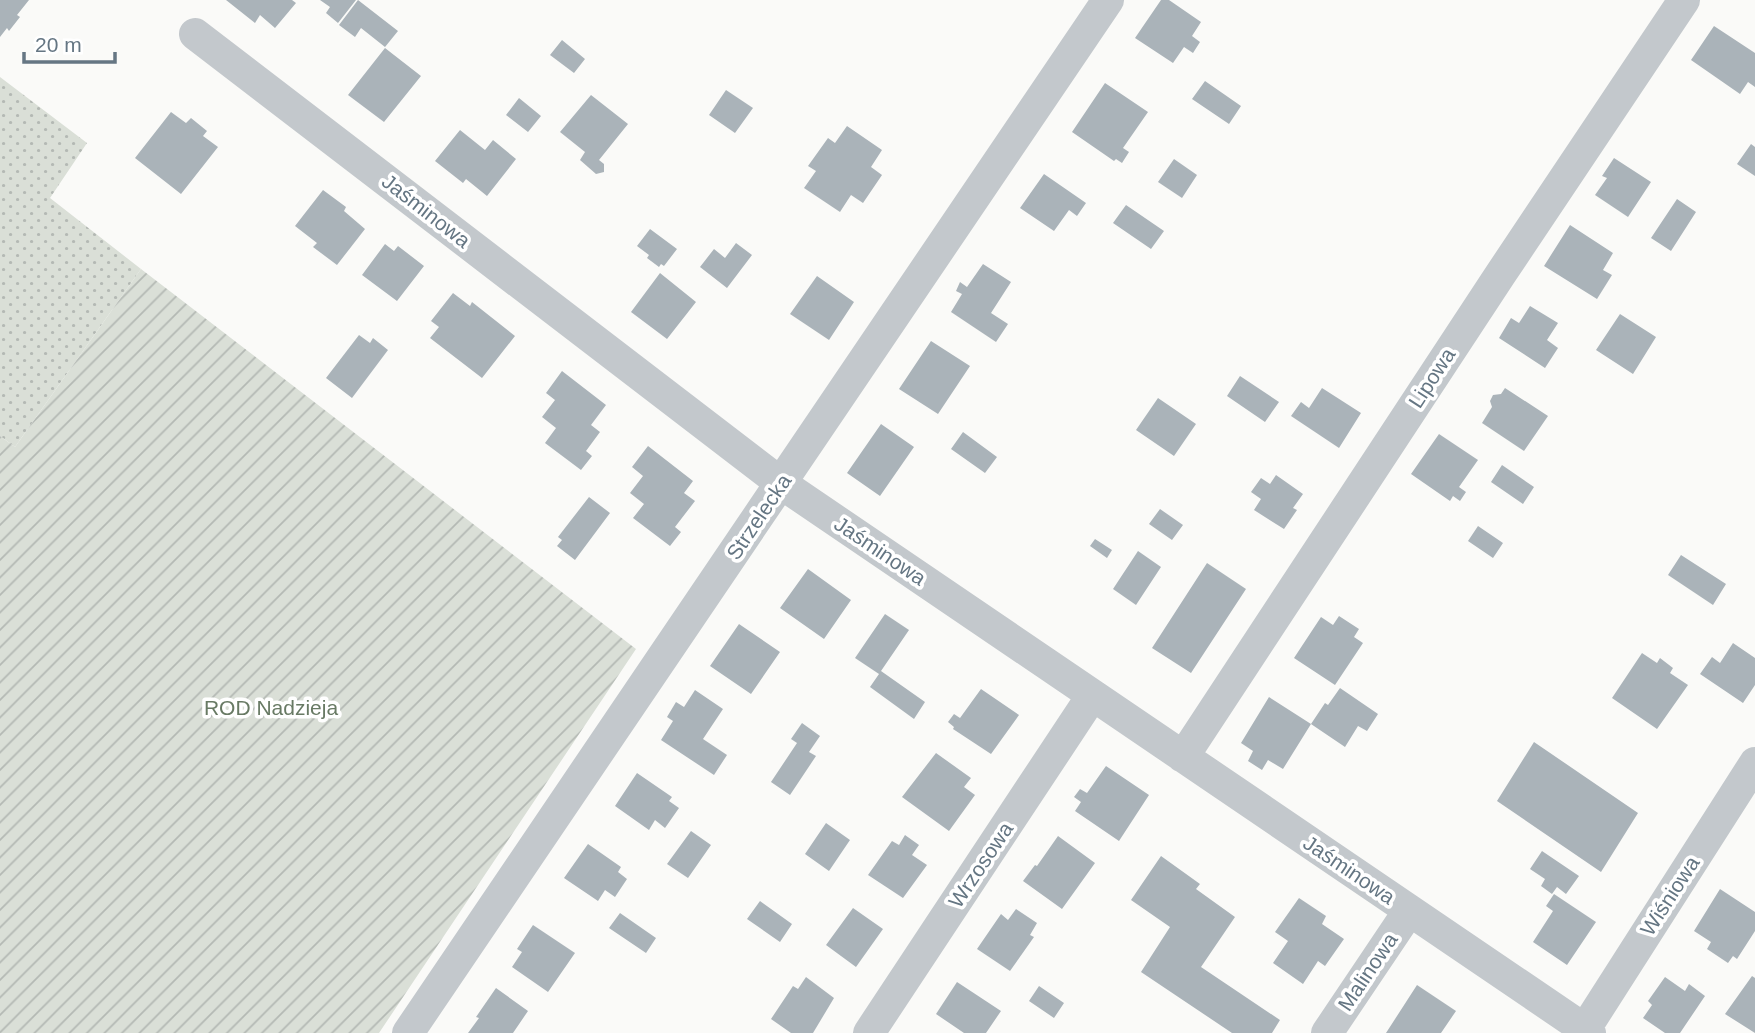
<svg xmlns="http://www.w3.org/2000/svg" width="1755" height="1033" font-family="Helvetica,sans-serif">
	<style>
		.grass { fill: url(#grass-dots) }
		.garden { fill: url(#garden-furrows) }
		.building { fill: #aab3b9 }
		.lines { fill: none; stroke-linecap: round; stroke-linejoin: round }
		.minor { stroke: #c3c8cc; stroke-width: 32 }
		.labels { text-anchor: middle; stroke-width: 7; stroke-linejoin: round; paint-order: stroke }
		.street-label { font-size: 21px; fill: #657683; stroke: #fff }
		.park-label { font-size: 21px; fill: #687a64; stroke: #fff }
	</style>
	<defs>
		<pattern id="grass-dots" width="8" height="8" patternUnits="userSpaceOnUse" patternTransform="scale(1.75)"><rect width="8" height="8" fill="#dadfd7"/><path d="M2 2h.1M6 6h.1" fill="none" stroke="#b4b9b4" stroke-width="1.8" stroke-linecap="round"/></pattern>
		<pattern id="garden-furrows" width="10" height="10" patternUnits="userSpaceOnUse" patternTransform="scale(1.75)"><rect width="10" height="10" fill="#dadfd7"/><path d="M-1 1l2-2M0 10L10 0M9 11l2-2" fill="none" stroke="#b4b9b4"/></pattern>
	</defs>
	<rect width="100%" height="100%" fill="#fafaf8"/>
	<path class="grass" d="M0 77 87 143 50 198 141 269 15 447 0 436Z"/>
	<path class="garden" d="M141 269 636 649 379 1033H0V436L15 447Z"/>
	<path class="building" d="M0 0H29L17 15 20 17 9 31 7 28 0 37Z
		M226 0H292L296 3 275 28 260 15 255 23Z
		M320 0H356L338 23 326 13 330 7Z
		M358 0 398 31 385 47 361 28 355 37 339 25Z
		M1161 0H1169L1201 22 1192 36 1200 42 1193 53 1184 47 1173 63 1135 38Z
		M1714 26 1755 53V87L1748 82 1740 94 1691 60Z
		M562 40 585 59 574 73 550 55Z
		M385 48 421 76 384 122 348 95Z
		M1205 81 1241 106 1229 124 1192 99Z
		M1105 83 1148 112 1123 148 1129 152 1122 163 1116 159 1114 161 1072 132Z
		M726 90 753 108 735 133 709 115Z
		M591 95 628 124 599 160 604 164V172L596 174 580 160 585 152 560 132Z
		M519 98 541 116 528 132 506 115Z
		M171 112 186 123 191 118 207 131 203 136 218 147 181 194 135 158Z
		M847 126 882 150 871 167 882 175 863 203 851 195 840 212 804 188 816 171 808 166 828 138 835 143Z
		M460 130 485 150 493 140 516 159 487 196 466 179 463 183 435 161Z
		M1751 144 1755 147V176L1737 164Z
		M1614 158 1651 182 1628 217 1595 195 1607 178 1602 176Z
		M1174 159 1197 175 1182 198 1158 182Z
		M1044 174 1086 203 1077 216 1069 210 1054 231 1020 208Z
		M323 190 346 207 344 211 365 229 337 265 313 247 317 243 295 226Z
		M1677 199 1696 212 1671 251 1651 238Z
		M1126 205 1164 231 1151 249 1113 223Z
		M1570 225 1613 253 1603 270 1612 275 1597 299 1544 266Z
		M650 229 677 249 664 266 661 264 659 267 647 258 649 255 637 246Z
		M736 243 752 255 727 288 700 267 714 249 725 258Z
		M385 244 394 251 398 246 424 266 397 301 362 275Z
		M983 264 1011 282 991 313 1008 324 996 342 951 312 962 294 956 291 960 282 967 287Z
		M660 273 696 302 667 339 631 312Z
		M817 276 854 302 829 340 790 314Z
		M453 293 470 306 472 302 515 336 482 378 430 338 439 327 431 321Z
		M1530 306 1558 323 1547 340 1558 348 1545 368 1499 338 1511 318 1519 323Z
		M1620 314 1656 337 1633 374 1596 350Z
		M359 335 370 343 373 338 388 350 352 398 326 378Z
		M931 341 970 366 938 414 899 389Z
		M562 371 606 405 591 425 600 432 586 451 592 456 581 470 545 443 556 428 542 417 555 400 546 393Z
		M1240 376 1279 402 1265 422 1227 396Z
		M1322 388 1361 413 1339 448 1291 416 1301 402 1309 408Z
		M1505 388 1548 416 1524 451 1482 423 1492 407 1490 401 1493 395 1501 394Z
		M1158 398 1196 424 1174 456 1136 430Z
		M881 424 914 447 880 496 847 473Z
		M963 432 997 457 985 473 951 449Z
		M1439 434 1478 460 1459 487 1466 492 1460 501 1453 496 1450 501 1411 474Z
		M648 446 693 481 684 493 695 501 675 527 681 532 670 546 633 518 644 504 630 493 643 476 632 467Z
		M1502 465 1534 487 1523 504 1491 482Z
		M1276 475 1303 494 1293 508 1297 510 1284 529 1254 510 1261 499 1251 492 1261 478 1270 484Z
		M589 497 610 513 575 560 557 546 562 540 558 537Z
		M1160 509 1183 525 1172 540 1149 524Z
		M1478 526 1503 543 1493 558 1468 541Z
		M1095 539 1112 550 1107 558 1090 546Z
		M1138 551 1161 567 1136 605 1113 589Z
		M1681 555 1726 584 1713 605 1668 575Z
		M1207 563 1246 589 1191 673 1152 648Z
		M808 569 851 600 824 639 780 608Z
		M885 614 909 630 881 671 925 702 914 719 870 687 879 674 855 658Z
		M1339 616 1359 629 1354 637 1363 643 1335 685 1294 658 1321 617 1333 625Z
		M739 624 780 652 751 694 710 666Z
		M1733 643 1755 658V685L1743 703 1700 674 1712 657 1720 663Z
		M1642 653 1657 663 1660 658 1673 668 1670 673 1688 685 1657 729 1612 698Z
		M1340 688 1378 714 1367 731 1358 726 1345 747 1311 724 1325 703 1328 705Z
		M981 689 1019 715 991 754 953 729 954 727 948 722 954 714 960 718Z
		M695 690 723 709 703 739 727 755 714 775 661 740 673 721 667 717 676 702 684 707Z
		M1269 697 1311 724 1283 769 1268 760 1262 770 1248 761 1253 751 1241 743Z
		M802 723 820 736 809 752 816 756 790 795 771 782 797 743 791 739Z
		M1534 742 1638 813 1601 872 1497 801Z
		M936 753 971 778 964 787 975 795 949 831 902 797Z
		M1106 766 1149 795 1119 841 1075 811 1081 802 1074 797 1080 789 1087 793Z
		M637 773 672 797 669 801 679 808 665 828 655 820 649 830 615 806Z
		M826 823 850 840 829 871 805 854Z
		M691 831 711 845 688 878 667 864Z
		M905 835 919 845 912 855 927 865 903 898 868 875 892 841 899 845Z
		M1058 836 1095 863 1062 909 1023 881 1035 865 1037 866Z
		M588 844 621 867 618 872 627 879 615 897 605 890 598 901 564 878Z
		M1542 851 1579 876 1566 894 1557 887 1552 894 1541 886 1545 879 1530 869Z
		M1161 856 1200 884 1196 889 1235 917 1201 967 1280 1020 1272 1033H1232L1141 972 1170 927 1131 900Z
		M1720 889 1755 912V931L1737 959 1733 956 1728 963 1707 949 1711 942 1694 931Z
		M1554 894 1596 922 1567 965 1533 942 1553 911 1546 906Z
		M1299 898 1326 916 1322 924 1344 939 1325 966 1318 961 1303 984 1273 963 1288 941 1275 932Z
		M760 901 792 924 780 942 747 919Z
		M853 908 883 929 856 967 826 945Z
		M1016 909 1037 923 1030 935 1034 937 1010 971 977 949 1001 914 1008 920Z
		M620 913 656 938 646 953 609 928Z
		M533 925 575 953 548 992 512 967 522 952 517 949Z
		M1752 976 1755 978V1033L1725 1014Z
		M806 977 834 998 813 1033H791L771 1019 793 986 798 989Z
		M1665 977 1685 991 1689 984 1705 996 1680 1033H1665L1643 1018 1652 1005 1648 1001Z
		M957 982 1001 1011 986 1033H964L936 1014Z
		M1417 985 1456 1011 1441 1033H1386Z
		M1039 986 1064 1003 1054 1018 1029 1001Z
		M496 988 528 1011 513 1033H468L479 1018 476 1017Z"/>
	<g class="lines">
		<path class="minor" d="M195 34 782 484 1590 1033
			M1183 757 1500 275 1684 0
			M1585 1029 1755 763
			M408 1033 1108 0
			M869 1033 1092 696
			M1327 1033 1409 911"/>
	</g>
	<g class="labels">
		<g class="street-label">
			<text transform="translate(426 211) rotate(38)" y="7">Jaśminowa</text>
			<text transform="translate(1432 378) rotate(-57)" y="7">Lipowa</text>
			<text transform="translate(759 517) rotate(-56)" y="7">Strzelecka</text>
			<text transform="translate(880 551) rotate(34)" y="7">Jaśminowa</text>
			<text transform="translate(981 865) rotate(-56)" y="7">Wrzosowa</text>
			<text transform="translate(1349 870) rotate(34)" y="7">Jaśminowa</text>
			<text transform="translate(1670 896) rotate(-57)" y="7">Wiśniowa</text>
			<text transform="translate(1368 972) rotate(-56)" y="7">Malinowa</text>
		</g>
		<g class="park-label">
			<text x="271" y="715">ROD Nadzieja</text>
		</g>
	</g>
	<path d="M24 52v10h91v-10" fill="none" stroke="#657683" stroke-width="3.5"/>
	<text x="35" y="52" font-size="21" fill="#657683" stroke="#ffffff" stroke-width="5" paint-order="stroke">20 m</text>
</svg>
